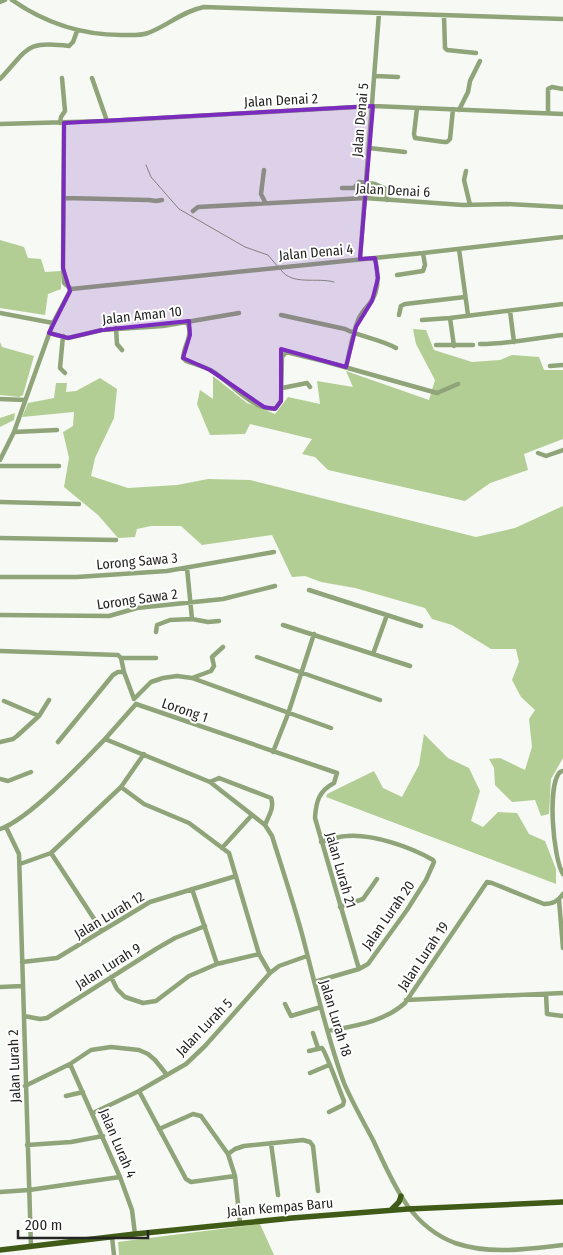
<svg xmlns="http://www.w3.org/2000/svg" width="563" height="1255" font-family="'Fira Sans Condensed',sans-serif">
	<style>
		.forest { fill: #b3ce94 }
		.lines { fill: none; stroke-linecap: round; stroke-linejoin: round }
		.stream { stroke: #84976e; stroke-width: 1 }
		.minor { stroke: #8fa478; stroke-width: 4.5 }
		.major { stroke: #405b17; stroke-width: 5.5 }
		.marked { fill: #7b2cbf; fill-opacity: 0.2; stroke: #7b2cbf; stroke-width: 4; stroke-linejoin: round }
		.labels { text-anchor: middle; stroke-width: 4; stroke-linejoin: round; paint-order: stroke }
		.street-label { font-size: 14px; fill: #252624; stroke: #fff }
	</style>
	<rect width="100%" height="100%" fill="#f6f9f4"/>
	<path class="forest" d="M0 240 24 247 28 258 41 259 45 272 61 271V289L48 294 45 315 0 308Z
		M413 329 426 330 434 350 472 362 500 360 512 355 539 357 544 370H563V439L524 454 528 470 490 483 465 501 328 470 315 457 302 454 312 439 250 424 245 434 210 435 197 404 200 390 213 399V376L247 403 275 414 288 397 320 404 317 381 353 387 346 371 429 400 435 380 416 344Z
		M0 342 2 347 34 356 23 395 19 397 0 395Z
		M100 378 117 389 114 418 95 458 91 476 128 488 177 485 208 479 250 480 476 537 515 528 563 506V758L551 779 549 814 541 816 535 800 512 802 495 785 494 768 489 759 500 758 525 770 532 747 529 719 535 710 521 697 512 680 519 662 516 649H491L452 625 432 619 425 608 355 588 321 582 305 576 292 577 272 535 202 545 181 526H151L137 529 135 537 118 538 98 515 64 487 69 458 63 432 73 426 74 412 22 417 28 403 54 398 56 383H67L66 392 76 391Z
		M15 413 14 420 0 427V418Z
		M424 734 448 758 469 768 480 791 471 821 483 827 498 812 517 813 529 834 545 841 556 869V884L326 797 327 794 374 771 383 788 402 797 419 765Z
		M260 1224 274 1255H119L118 1242Z"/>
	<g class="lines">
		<path class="stream" d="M146 165 151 177 179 209 245 247 268 255 278 267
			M281 270C292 286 317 277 334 282"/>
		<path class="minor" d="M12 0C45 23 81 35 121 35 130 35 139 36 148 33 167 26 183 11 204 7L563 19
			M0 2 5 0
			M444 16 445 48 447 50 476 53
			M375 76 398 77
			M92 78 107 121
			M0 79C28 50 24 40 69 46L73 42 77 31
			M417 108 414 134 415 138 444 142H447L450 139 453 109
			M459 110 468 92 470 81 480 61
			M548 113V89L552 87 563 89
			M60 123 61 117 65 111 62 78
			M64 123 63 268 64 283 71 289
			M0 124 107 121 373 106 563 114
			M369 148 405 152
			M264 170 261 194 265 202
			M466 171 464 180 470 205
			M342 188H354L359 182 375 184 386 189 387 200
			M386 189 401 191
			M65 198 149 200 156 201 162 200
			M193 211 198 207 365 198 463 205 507 204 563 207
			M459 249 468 315
			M360 259 379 13
			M397 275 423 271 425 265 423 253
			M71 289 423 253 563 237
			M510 311 514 342
			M0 313 53 323
			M281 315 345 329C361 337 380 339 396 348
			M399 315 401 306 405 304 465 297
			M450 318 454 346
			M422 320 450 318 563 304
			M187 322C194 335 184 344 183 358L186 361C194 364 204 366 212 371 230 381 254 413 276 408L281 401 282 357 286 352 323 361 437 393 458 384
			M116 328 117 344 122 350
			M49 333 68 338 102 330 163 326 239 313
			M63 336 60 368 65 373
			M480 344C508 344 535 338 563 335
			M436 345H473
			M550 366 563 365
			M346 367C350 351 352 334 359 318 362 312 366 308 370 303 380 291 378 271 375 258
			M282 388 307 383 310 387
			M0 399 25 400
			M14 432 57 430
			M538 453 546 456 563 450
			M0 460 14 432 53 323 71 289
			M0 466H59
			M0 502 79 504
			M0 538 116 540
			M0 577H77L167 571 274 552
			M309 590 421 626
			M0 615 109 616 137 608 223 599 275 586
			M192 619 208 622 219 621
			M283 625 410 666
			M156 632 157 625 170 620 192 619 187 568
			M0 651 118 655 121 658H156
			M373 654 387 615
			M257 657 380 700
			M121 658 124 672 134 699
			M192 678 331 728
			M134 699 151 682 163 678 177 676 192 678 211 671 214 666 212 657 223 647
			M4 701 39 716
			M136 704 337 773 334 783C319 791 316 801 315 818L359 969
			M105 739 136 704
			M0 742 13 739 17 736 39 716 49 700
			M58 742 113 675 118 672H124
			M273 752 288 714 314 634
			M563 771 560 772C547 785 553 858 563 874
			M0 779 8 781 31 772
			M210 782 219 778 271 798C275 807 268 817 265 825
			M121 787 144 804 189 823 229 853 259 954 270 973
			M6 827 19 854 31 1247
			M0 829C28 820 83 762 105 739L210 782 265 825 272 836C282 868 293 901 302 934 315 983 326 1034 344 1083 352 1102 363 1121 373 1140 393 1182 408 1225 455 1243 490 1255 527 1249 563 1245
			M222 848 252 815
			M51 853 102 931
			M20 864 51 853 121 787 144 754
			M192 889 217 964
			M559 900 563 948
			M340 907 363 899 377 879
			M22 962 57 958 150 902 236 876
			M111 977 117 989 125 997 143 1003 156 1001 189 976 217 964 259 954
			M314 982 359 969 368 964 407 910 426 880 434 862 433 860C411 847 373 834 347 836 339 836 329 840 321 842
			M0 987 23 986
			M546 994 547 1014 563 1016
			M406 1000 563 993
			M285 1004 291 1016 321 1007
			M24 1016 40 1019 47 1018 156 949 175 938 205 926
			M328 1031C354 1026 384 1022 405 1003L487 882 492 883 544 904C553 904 558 901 563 894
			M313 1033 318 1048
			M309 1051 322 1048C326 1052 340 1092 344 1101L343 1105 329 1112
			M70 1064 120 1177 132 1210 135 1234
			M310 1073 329 1065
			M25 1086 70 1064 91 1050 111 1047 139 1050 148 1054 155 1060 167 1075
			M139 1091 186 1179 191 1182 235 1176
			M66 1096 83 1092
			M93 1113 139 1091 186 1064 205 1046 270 973 279 966 307 956
			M159 1129 193 1114 201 1116 228 1154 235 1176 240 1223
			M271 1143 278 1195
			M27 1145 71 1142 103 1136
			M228 1154 235 1149 244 1146 303 1140 310 1142 313 1146 318 1191
			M0 1192 29 1190 120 1177
			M112 1237 114 1255"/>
		<path class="major" d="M392 1209 399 1202 401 1196
			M0 1250 135 1234 292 1218 408 1209 563 1202"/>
	</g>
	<path class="marked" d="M373 106 360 259 375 258 378 278 372 301 356 327 346 367 281 349V401L275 409 264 407 210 370 183 358 190 335 189 321 102 330 68 338 49 333 70 291 63 268 64 123Z"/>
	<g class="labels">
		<g class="street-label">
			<text transform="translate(281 100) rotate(-3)" y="5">Jalan Denai 2</text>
			<text transform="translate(360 120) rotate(-85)" y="5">Jalan Denai 5</text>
			<text transform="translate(393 190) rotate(3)" y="5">Jalan Denai 6</text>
			<text transform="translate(316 252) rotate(-5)" y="5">Jalan Denai 4</text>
			<text transform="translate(142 315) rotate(-6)" y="5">Jalan Aman 10</text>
			<text transform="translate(137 561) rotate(-5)" y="5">Lorong Sawa 3</text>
			<text transform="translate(137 599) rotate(-8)" y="5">Lorong Sawa 2</text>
			<text transform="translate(185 710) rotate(19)" y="5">Lorong 1</text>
			<text transform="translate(341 870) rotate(74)" y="5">Jalan Lurah 21</text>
			<text transform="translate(109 915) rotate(-31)" y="5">Jalan Lurah 12</text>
			<text transform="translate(388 915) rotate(-55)" y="5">Jalan Lurah 20</text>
			<text transform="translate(423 956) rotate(-56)" y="5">Jalan Lurah 19</text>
			<text transform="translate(108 966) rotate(-32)" y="5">Jalan Lurah 9</text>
			<text transform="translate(336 1018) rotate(73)" y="5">Jalan Lurah 18</text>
			<text transform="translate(204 1027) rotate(-46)" y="5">Jalan Lurah 5</text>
			<text transform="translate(14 1066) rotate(-92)" y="5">Jalan Lurah 2</text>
			<text transform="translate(118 1143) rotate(67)" y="5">Jalan Lurah 4</text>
			<text transform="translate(280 1207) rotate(-5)" y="5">Jalan Kempas Baru</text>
		</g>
	</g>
	<path d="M18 1230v8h130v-8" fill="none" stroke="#252624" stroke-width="2.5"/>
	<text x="25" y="1230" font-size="15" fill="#252624" stroke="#ffffff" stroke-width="4" paint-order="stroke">200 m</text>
</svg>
